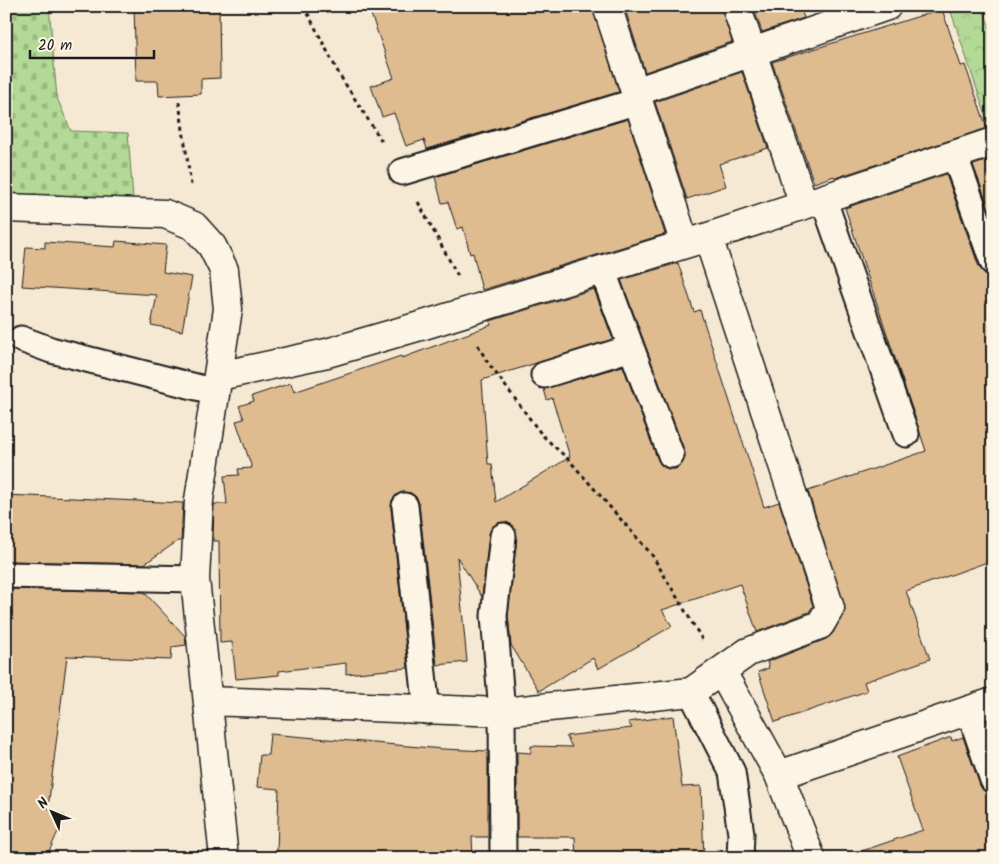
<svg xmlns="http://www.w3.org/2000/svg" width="999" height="864" font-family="Kalam,sans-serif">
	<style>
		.cemetery { fill: url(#cemetery-stones); stroke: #677a58 }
		.park { fill: url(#park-crowns); stroke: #677a58 }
		.building { fill: #dfbb90; stroke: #1c1c1c }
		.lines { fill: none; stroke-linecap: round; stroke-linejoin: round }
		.lane-casing { stroke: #1c1c1c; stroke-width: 29 }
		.street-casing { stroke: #1c1c1c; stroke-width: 31 }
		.path { stroke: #1c1c1c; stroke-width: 3; stroke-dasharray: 4 4; stroke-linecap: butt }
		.lane { stroke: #fcf5e5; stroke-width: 25 }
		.street { stroke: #fcf5e5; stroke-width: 28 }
	</style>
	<defs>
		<pattern id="cemetery-stones" width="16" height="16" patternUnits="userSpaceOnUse" patternTransform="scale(1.25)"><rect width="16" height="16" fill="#b2d995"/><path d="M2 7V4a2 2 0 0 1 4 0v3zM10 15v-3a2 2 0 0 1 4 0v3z" fill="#98ba80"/></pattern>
		<pattern id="park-crowns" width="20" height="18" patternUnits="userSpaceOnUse" patternTransform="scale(1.25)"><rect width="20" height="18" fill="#b2d995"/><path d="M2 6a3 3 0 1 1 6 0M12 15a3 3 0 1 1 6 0" fill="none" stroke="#98ba80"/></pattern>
	</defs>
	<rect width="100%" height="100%" fill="#f6e9d4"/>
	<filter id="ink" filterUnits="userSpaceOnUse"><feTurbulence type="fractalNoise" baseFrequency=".02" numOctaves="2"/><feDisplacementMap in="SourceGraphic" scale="10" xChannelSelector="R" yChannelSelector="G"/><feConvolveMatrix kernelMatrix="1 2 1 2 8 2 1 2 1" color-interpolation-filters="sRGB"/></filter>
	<g filter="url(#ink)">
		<path class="cemetery" d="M6 6H49L57 98 71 131 128 133 133 199 6 195Z"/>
		<path class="park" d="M949 6H982L993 36V124L989 125Z"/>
		<path class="building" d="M134 6H219L220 78 201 79V94L159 96 158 81H136Z
			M368 6H592L619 92 427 149 424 140 406 146 394 113 382 117 371 86 394 78Z
			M624 6H721L732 42 645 72Z
			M753 6H800L804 18 762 32Z
			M942 9 961 66 965 65 987 128 835 178 834 176 814 183 772 62Z
			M742 72 768 148 719 164 726 186 687 199 655 102Z
			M628 119 665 234 482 290 473 253 470 254 463 227 457 229 448 202 442 203 435 177Z
			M993 159V219L973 165Z
			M946 174 979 267 984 273 993 276V560L906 591 930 659 864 682 867 691 775 722 758 672 769 668 767 662 826 639 833 633 845 610 808 491 926 451 845 208Z
			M116 241 166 245 163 272 192 277 182 331 151 325 157 295 22 286 26 247 45 248V242L115 247Z
			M678 263 694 312 700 310 764 507 779 502 813 606 809 612 757 632 740 584 662 610 672 626 598 669 593 658 539 691 511 645 508 616 517 537 512 525 504 522 497 523 489 534 482 597 457 557 467 662 437 665 419 504 417 498 411 493 403 492 392 500 391 508 408 668 346 674V663L279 671V675L236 679 232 642 220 643 219 541H213L214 504H227L224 476 239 475 238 469 252 468 236 421 244 419 239 406 254 401 252 396 291 383 294 392 401 356 402 358 491 325 490 321 594 289 613 339 482 380 488 464H492L496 502 570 457 552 398 547 400 544 389 623 366 658 460 668 469H676L682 464 685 457 684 450 621 280Z
			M6 495 183 503 181 541H178L144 564 6 561Z
			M6 589 144 592 185 636 186 645 172 647 171 660 67 656 48 808 65 816 46 858H6Z
			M673 716 682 787 701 786 704 858H576L575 837H517V752L531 753V746L572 747 566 736 632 728 628 722Z
			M270 734 443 749 488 751V837H472L473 858H291L292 853 277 852 279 789 257 787 260 755H268Z
			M951 737 952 741 963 737 980 785 984 791 993 794V858H860L859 852 923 830 897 757Z"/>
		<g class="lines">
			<defs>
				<path id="lane" d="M954 154 993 262
					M402 172 638 101
					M823 198 906 434
					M602 269 671 455
					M21 339 51 350 216 392
					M544 375 631 348
					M405 506 427 711
					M503 536 494 616 502 712 503 858
					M6 575 195 579
					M691 692 732 772 741 834 740 858
					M969 710 993 780"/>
				<path id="street" d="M607 6 685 244
					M736 6 804 205
					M635 92 887 6
					M6 208 165 214 194 226 212 246 224 270 228 309 199 500 195 579 224 858
					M219 376 327 353 427 324 708 237 993 142
					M722 672 779 775 811 858
					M209 701 502 712 691 692 748 652 820 625 830 608 708 237
					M779 775 993 702"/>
			</defs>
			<use href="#lane" class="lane-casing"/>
			<use href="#street" class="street-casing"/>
			<path class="path" d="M304 6 339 74 383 143
				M179 102 191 185
				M418 202 459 278
				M478 345 486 360 542 435 569 460 652 555 703 641"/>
			<use href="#lane" class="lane"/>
			<use href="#street" class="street"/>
		</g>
	</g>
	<rect width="999" height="864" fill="none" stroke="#fcf5e5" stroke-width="25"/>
	<rect x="12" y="12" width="974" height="839" fill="none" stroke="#1c1c1c" stroke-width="2" filter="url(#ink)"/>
	<g transform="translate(52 812) rotate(314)" stroke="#fcf5e5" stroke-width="4" paint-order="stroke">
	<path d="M0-4L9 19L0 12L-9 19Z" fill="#1c1c1c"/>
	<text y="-8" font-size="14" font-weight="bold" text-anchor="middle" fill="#1c1c1c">N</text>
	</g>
	<path d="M30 50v8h124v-8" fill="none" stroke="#1c1c1c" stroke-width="2.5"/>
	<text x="38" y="50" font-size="15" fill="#1c1c1c" stroke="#fcf5e5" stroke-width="4" paint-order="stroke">20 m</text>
</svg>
